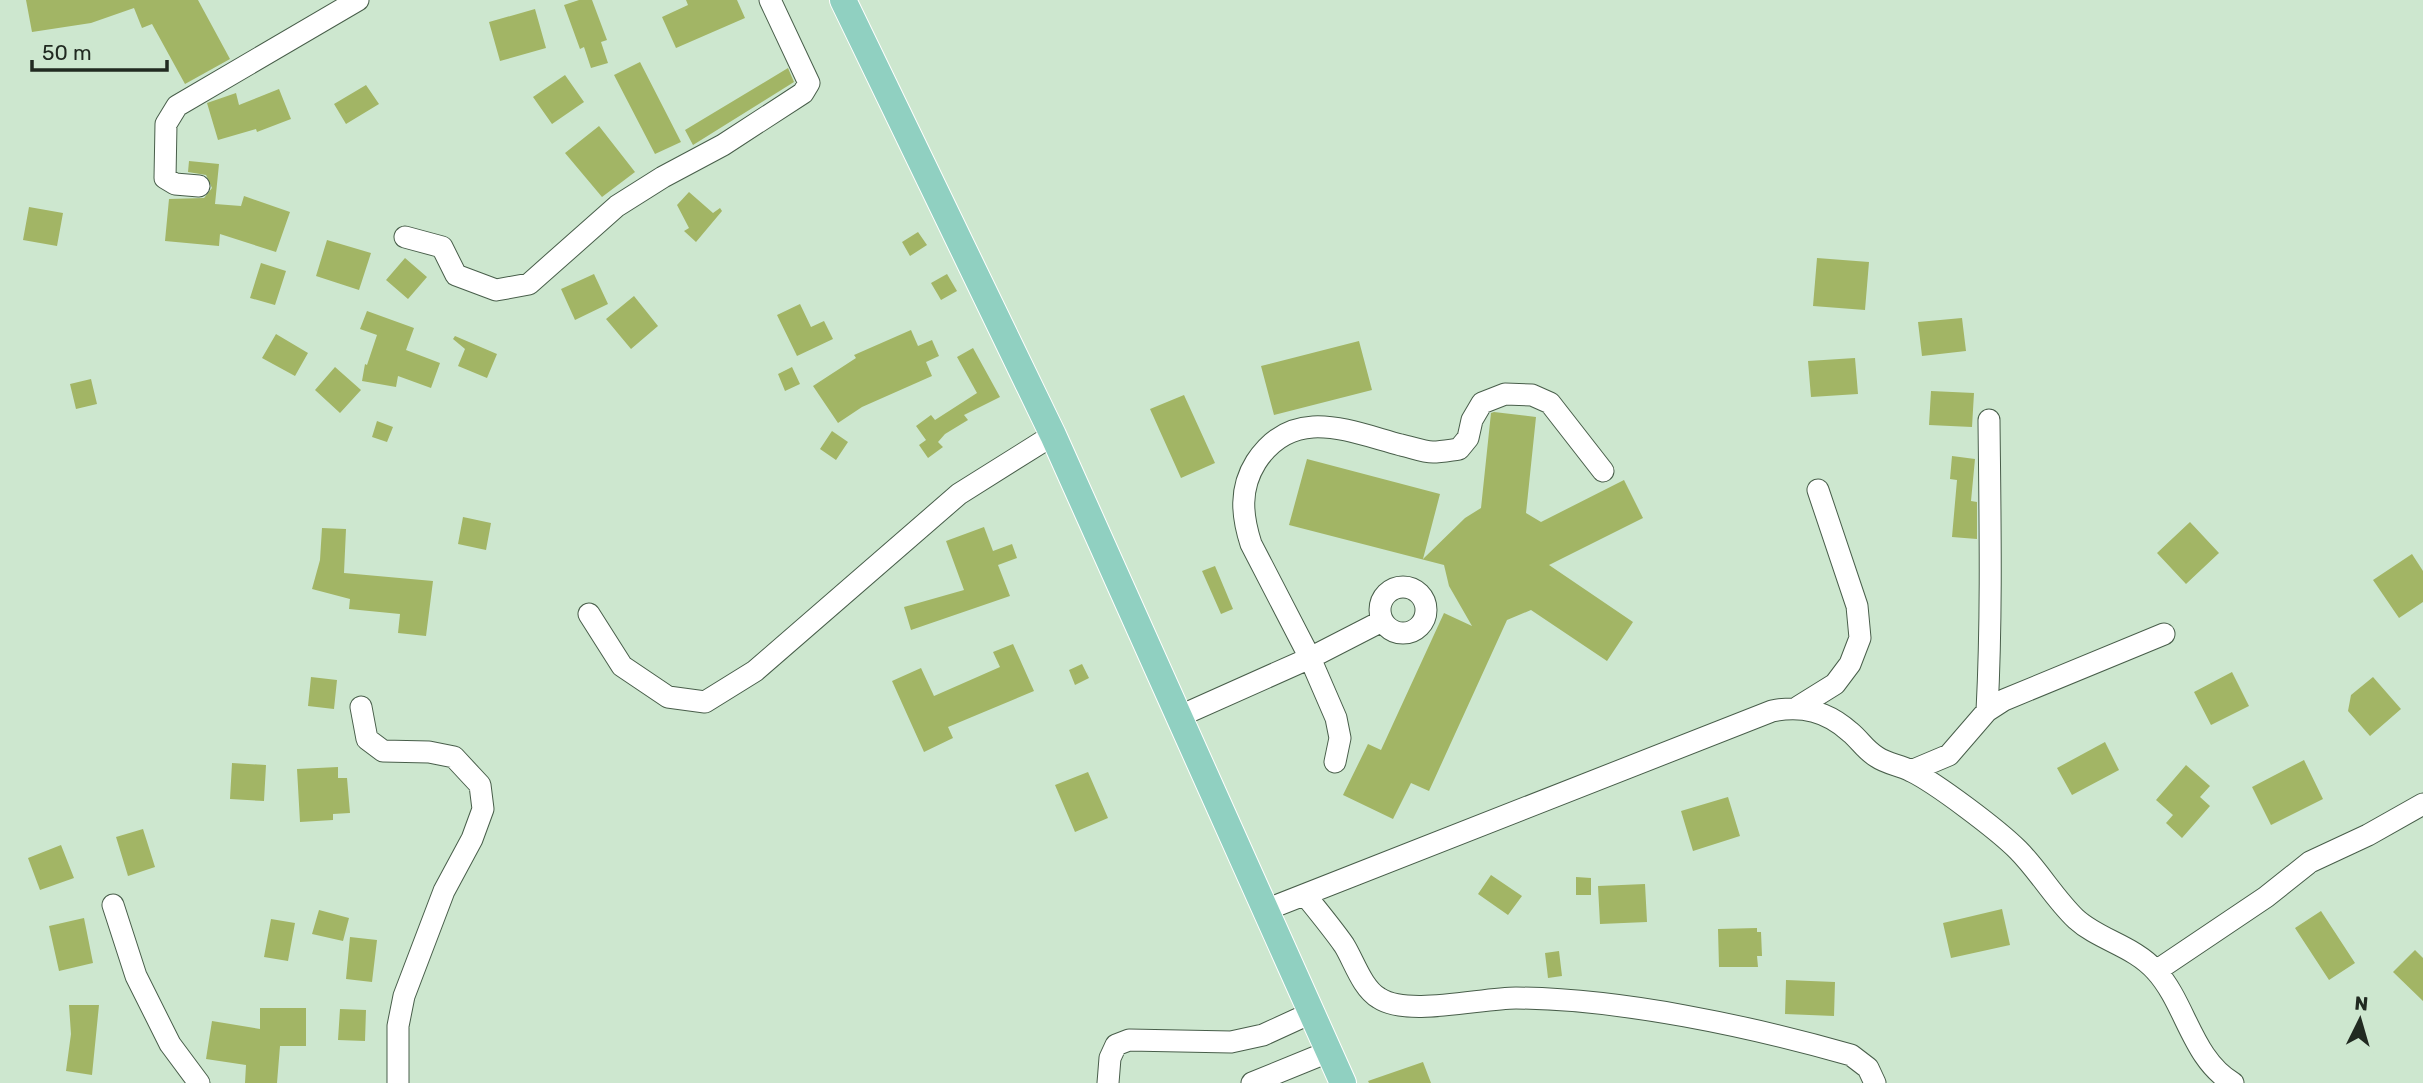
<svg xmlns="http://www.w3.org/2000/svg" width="2423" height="1083" font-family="Rubik,sans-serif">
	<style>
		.building { fill: #a2b565 }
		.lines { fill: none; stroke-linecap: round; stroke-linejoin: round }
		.minor-casing { stroke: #485e4a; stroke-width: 23 }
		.major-casing { stroke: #fff; stroke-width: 28 }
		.minor { stroke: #fff; stroke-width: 21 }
		.major { stroke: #90d0c1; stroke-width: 26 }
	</style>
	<rect width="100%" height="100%" fill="#cde7cf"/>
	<path class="building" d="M26 0H198L230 59 185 84 152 24 142 28 134 8 91 23 32 32Z
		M579 0H592L607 40 601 42 608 63 591 68 584 47 580 49 564 5Z
		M686 0H737L745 18 676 48 662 17 688 5Z
		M535 9 546 48 500 61 489 22Z
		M640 62 681 142 655 154 614 75Z
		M788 68 794 82 693 145 685 130Z
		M565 75 584 102 552 124 533 97Z
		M366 85 379 104 346 124 334 104Z
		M279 89 291 119 257 132 256 129 218 140 207 103 236 93 239 105Z
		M599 126 635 172 602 197 565 153Z
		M189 161 219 164 215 204 241 206 244 196 290 212 276 252 220 234 219 246 165 241 169 199 204 198 212 188 206 175 188 172Z
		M689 192 713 213 720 208 722 211 696 242 684 231 689 228 677 205Z
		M29 207 63 213 57 246 23 240Z
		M918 232 927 245 910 256 902 242Z
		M327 240 371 253 359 290 316 276Z
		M405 258 427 277 408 299 386 280Z
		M1817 258 1869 262 1865 310 1813 306Z
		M261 263 286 271 275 305 250 298Z
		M594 274 608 304 575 320 561 289Z
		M947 274 957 291 941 300 931 283Z
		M634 296 658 326 631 349 606 319Z
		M800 304 811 327 824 321 833 339 797 356 777 315Z
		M367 311 414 328 406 350 440 363 431 388 398 376 396 387 362 381 365 364 367 365 377 335 360 329Z
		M1962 318 1966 351 1922 356 1918 322Z
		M911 330 918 346 932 340 939 356 926 362 932 376 862 407 838 423 813 386 856 358 854 355Z
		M276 334 308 353 295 376 262 358Z
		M455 336 497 354 487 378 458 366 465 349 453 339Z
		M1359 341 1372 390 1274 415 1261 366Z
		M973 348 1000 397 964 415 968 420 945 434 938 442 943 447 928 458 919 445 926 440 916 426 931 415 935 420 977 393 957 357Z
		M1855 358 1858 394 1811 397 1808 361Z
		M335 367 361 390 340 413 315 390Z
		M792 367 800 384 785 391 778 374Z
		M91 379 97 404 76 409 70 384Z
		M1931 391 1974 393 1972 427 1929 425Z
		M1184 395 1215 463 1181 478 1150 409Z
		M1494 412 1536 417 1526 513 1541 522 1624 480 1643 518 1549 565 1633 622 1607 661 1531 610 1507 620 1429 791 1411 783 1393 819 1343 795 1368 744 1381 750 1444 613 1472 626 1449 586 1444 565 1289 525 1307 459 1440 494 1423 559 1465 518 1481 508 1491 413Z
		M377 421 393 427 387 442 372 437Z
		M832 431 848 442 836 460 820 449Z
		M1952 456 1975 459 1971 501 1977 502V539L1952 537 1957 480 1950 479Z
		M463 517 491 523 486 550 458 544Z
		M2190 522 2219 553 2186 584 2157 553Z
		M984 527 993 551 1012 544 1017 558 998 565 1010 596 911 630 904 607 964 590 946 541Z
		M322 528 346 529 344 573 433 581 426 636 398 633 400 614 349 609 350 599 312 589 320 560Z
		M2412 554 2423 571V602L2399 618 2373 580Z
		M1215 566 1233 609 1221 614 1202 571Z
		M1013 644 1034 691 948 727 953 738 924 752 892 681 921 668 934 696 1000 667 993 652Z
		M1082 664 1089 678 1075 685 1069 670Z
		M2232 672 2249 706 2211 725 2194 692Z
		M311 677 337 680 334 709 308 706Z
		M2373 677 2401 709 2370 736 2348 711 2351 695Z
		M2105 742 2119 770 2072 795 2057 768Z
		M2304 760 2323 799 2271 825 2252 787Z
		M232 763 266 765 264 801 230 799Z
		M2186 765 2210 786 2200 797 2210 806 2182 838 2166 823 2173 815 2156 800Z
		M338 767V778H347L350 813 333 814V820L300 822 297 769Z
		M1088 772 1108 818 1075 832 1055 785Z
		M1728 797 1740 836 1693 851 1681 811Z
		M143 829 155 867 128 876 116 837Z
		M61 845 74 878 40 890 28 858Z
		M1491 875 1522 896 1508 915 1478 894Z
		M1576 877 1591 878V895H1576Z
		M1645 884 1647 922 1600 924 1598 886Z
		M2002 909 2010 945 1951 958 1943 923Z
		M319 910 349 918 343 941 312 934Z
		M2321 911 2355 963 2329 980 2295 928Z
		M84 918 93 963 59 971 49 926Z
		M271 919 295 923 288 961 264 957Z
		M1757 928V932H1761L1762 956H1757L1758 967H1719L1718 929Z
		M350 937 377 940 372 982 346 979Z
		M2415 950 2423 958V1001L2393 972Z
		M1559 951 1562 976 1548 978 1545 953Z
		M1786 980 1835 982 1834 1016 1785 1014Z
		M69 1005H99L92 1075 66 1071 71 1034Z
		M260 1008H306V1046H280L277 1083H245L246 1065 206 1059 212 1021 260 1029Z
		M340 1009 366 1010 365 1041 338 1040Z
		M1423 1062 1431 1083H1369L1368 1081Z"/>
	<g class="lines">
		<defs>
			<path id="minor" d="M199 186 175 184 165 178 166 124 177 106 358 0
				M405 237 442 247 456 275 496 290 529 284 617 206 663 177 723 145 803 93 809 83 770 0
				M1380 610a23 23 0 1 1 46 0a23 23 0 1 1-46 0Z
				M589 614 622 666 668 697 705 702 755 671 959 494 1053 435
				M361 707 367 739 383 751 429 752 454 757 480 785 483 809 472 839 444 891 404 996 398 1026V1083
				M1798 707 1835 684 1850 664 1860 638 1857 606 1818 490
				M1987 711C1992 614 1990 517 1989 420
				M1180 716 1310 658 1382 621
				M1335 762 1340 738 1336 718 1310 658 1251 544C1242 516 1239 489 1256 462 1293 405 1348 431 1401 445 1411 447 1423 452 1433 452 1441 452 1451 450 1459 449L1468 438 1472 420 1482 403 1505 394 1532 395 1550 403 1603 471
				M1911 771 1949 755 1987 711 2004 700 2164 634
				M1305 895C1318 911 1332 928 1344 945 1354 961 1362 988 1379 998 1407 1017 1481 998 1516 998 1622 999 1749 1026 1851 1055L1868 1068 1875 1083
				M113 905 136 976 170 1044 199 1083
				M1268 909 1772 711C1802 705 1827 711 1850 732 1860 740 1865 750 1877 757 1887 764 1900 765 1911 771 1936 783 1998 830 2018 850 2039 871 2054 898 2076 919 2099 940 2134 946 2156 971 2186 1004 2192 1059 2233 1083
				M2156 971 2266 897 2310 862 2368 835 2423 804
				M1108 1083 1110 1058 1116 1045 1129 1040 1231 1042 1263 1035 1311 1013
				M1252 1083 1328 1052"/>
			<path id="major" d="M843 0 1053 435 1343 1083"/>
		</defs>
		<use href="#minor" class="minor-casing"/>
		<use href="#major" class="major-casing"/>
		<use href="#minor" class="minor"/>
		<use href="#major" class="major"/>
	</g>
	<g transform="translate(2360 1020) rotate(5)" stroke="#cde7cf" stroke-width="5" paint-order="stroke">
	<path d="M0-5L12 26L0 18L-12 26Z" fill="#212a21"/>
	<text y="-10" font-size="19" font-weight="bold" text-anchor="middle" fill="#212a21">N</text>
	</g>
	<path d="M32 60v10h135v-10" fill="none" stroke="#212a21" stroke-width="3.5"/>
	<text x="42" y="60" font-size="21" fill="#212a21" stroke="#cde7cf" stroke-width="5" paint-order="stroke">50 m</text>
</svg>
